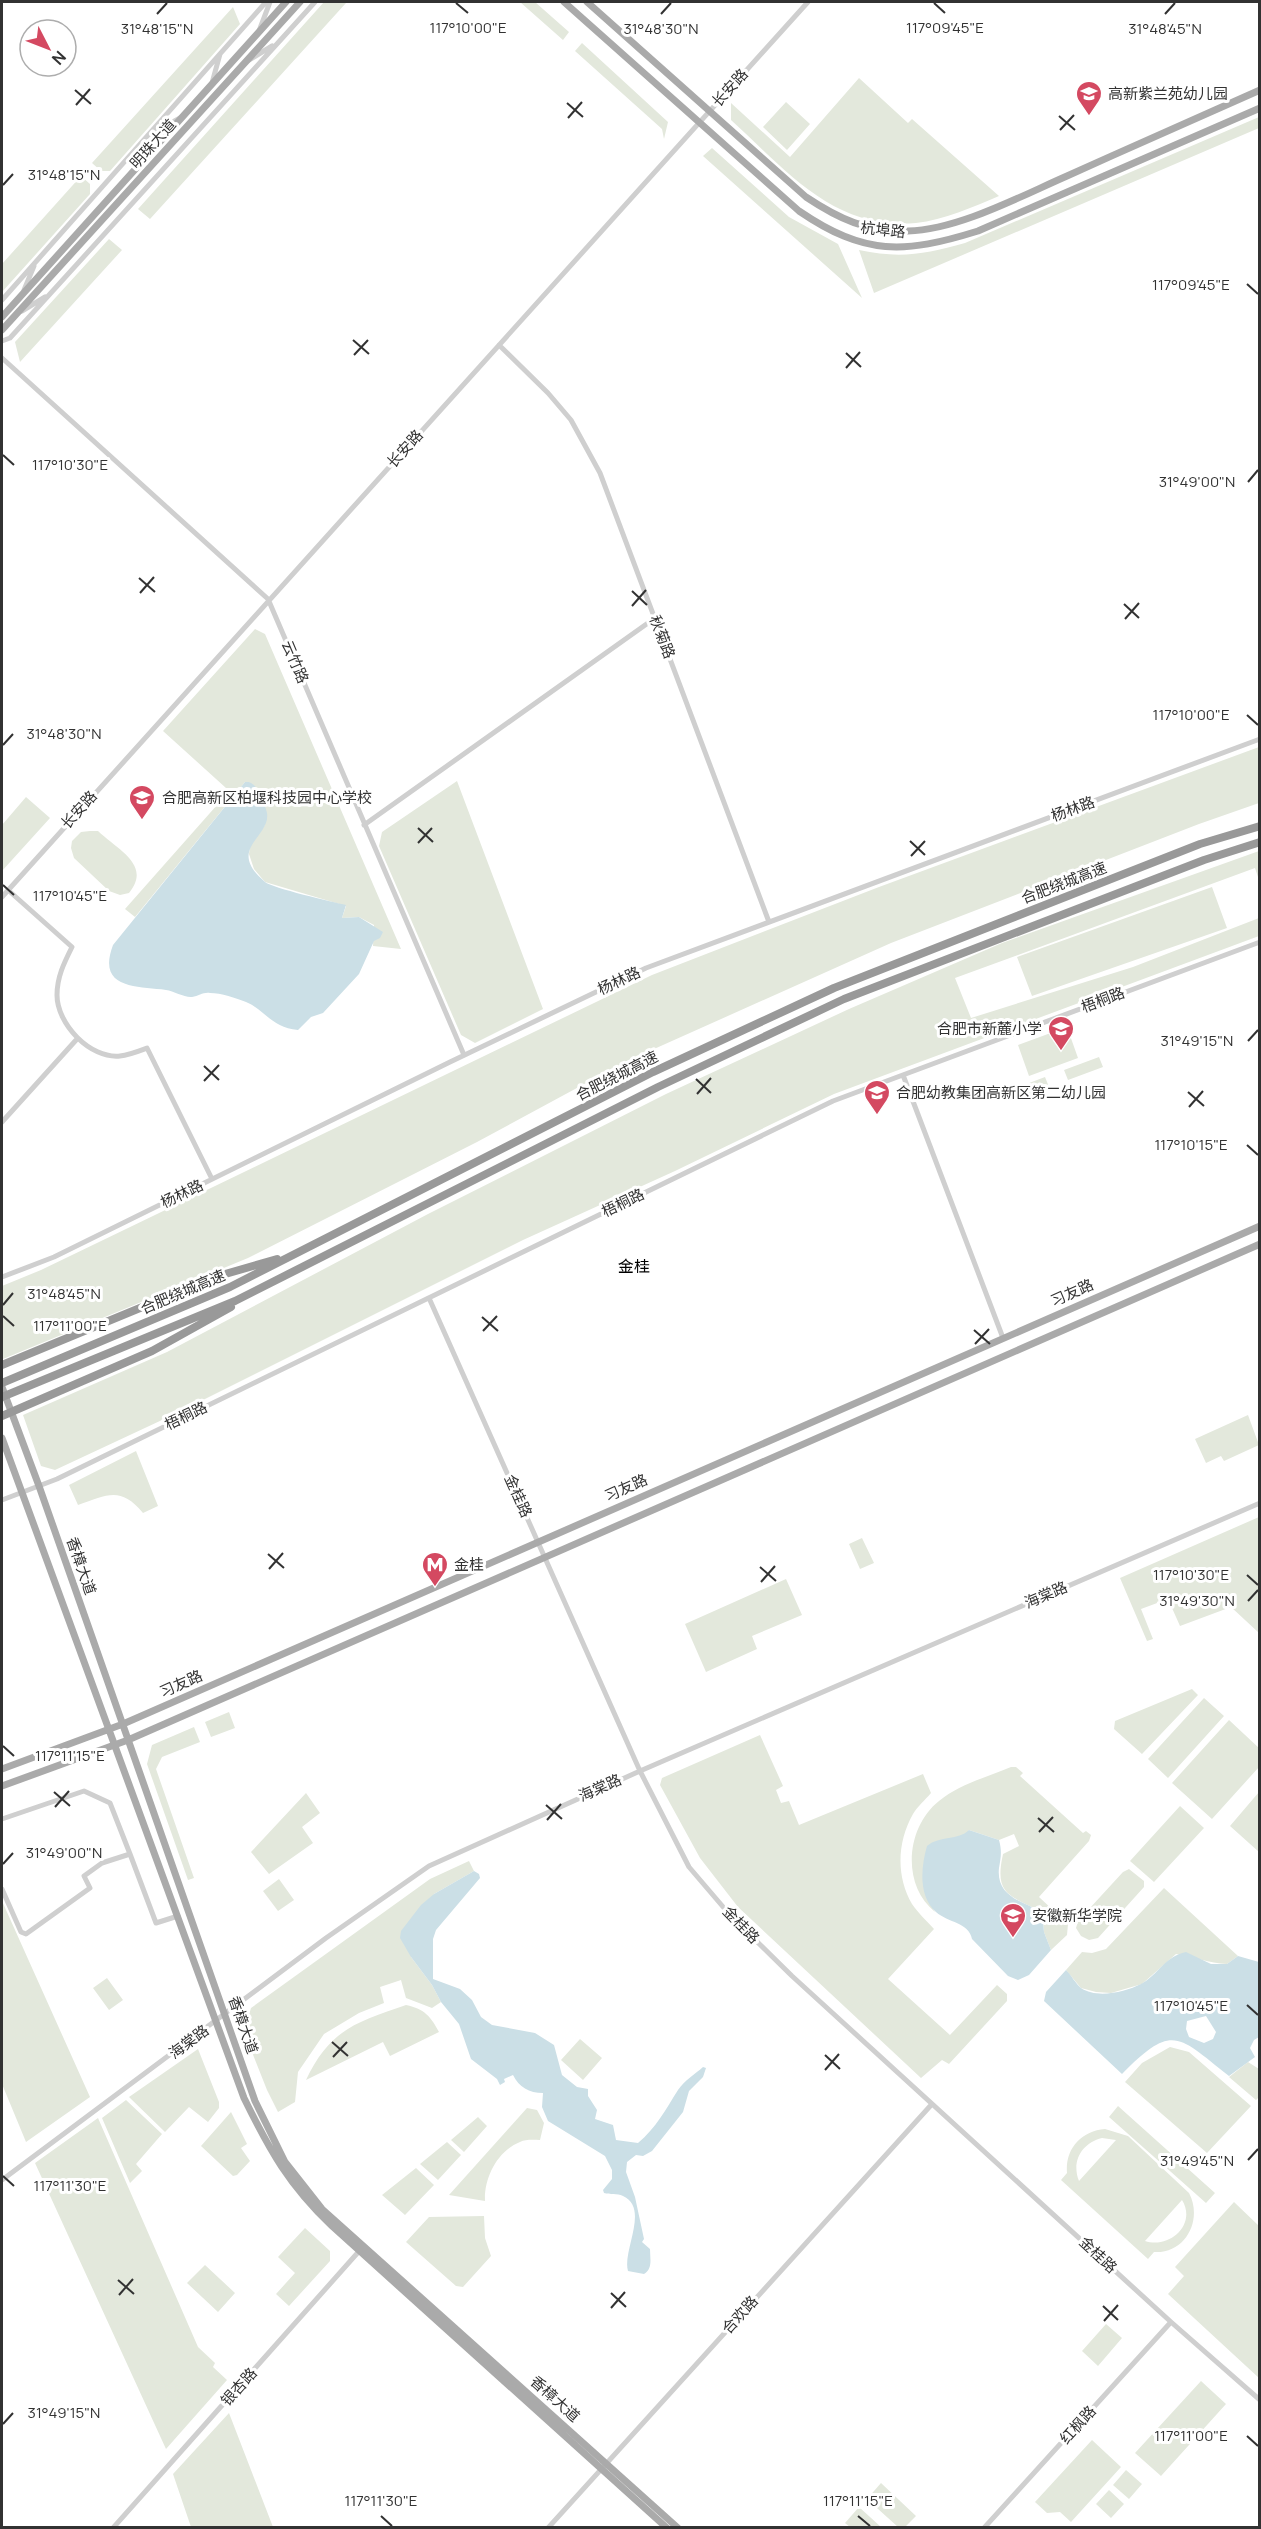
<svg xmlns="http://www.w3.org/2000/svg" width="1261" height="2529" font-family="Manrope,'Noto Sans SC',sans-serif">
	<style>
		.green { fill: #e3e8dc; fill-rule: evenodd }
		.water { fill: #cbdfe6; fill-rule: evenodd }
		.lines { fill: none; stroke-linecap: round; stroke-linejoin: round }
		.minor { stroke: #cfcfcf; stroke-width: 5 }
		.major { stroke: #aaa; stroke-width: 7 }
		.highway { stroke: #999; stroke-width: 8 }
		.ticks { fill: none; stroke: #323232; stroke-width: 2 }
		.labels { text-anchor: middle; stroke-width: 6; stroke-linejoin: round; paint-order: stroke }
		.street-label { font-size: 15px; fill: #323232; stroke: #fff }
		.poi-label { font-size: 15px; fill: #323232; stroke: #fff; text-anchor: start }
		.neighbourhood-label { font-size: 16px; fill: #000; stroke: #fff }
		.ticks-label { font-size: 15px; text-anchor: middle; fill: #323232; stroke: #fff; stroke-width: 6; stroke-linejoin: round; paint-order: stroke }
	</style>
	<rect width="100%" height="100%" fill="#fff"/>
	<path class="green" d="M324 2 346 3 150 219 138 209Z
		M520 2H535L569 32 563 40Z
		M233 7 240 24 110 171H101L92 163Z
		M582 43 668 122 664 139 662 129 575 51Z
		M859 78 908 123 912 119 999 196C973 207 944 220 916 223 833 230 787 171 731 120V103L790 157Z
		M786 102 810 124 787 150 763 127Z
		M1259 117V128L874 293 859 250C900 259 926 254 965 243Z
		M712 148 789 217 838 244 862 298 703 156Z
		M81 176 90 184V194L2 292V264Z
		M109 239 122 250 20 362 15 342Z
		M255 629 265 634 401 949 373 946 374 925 359 917 342 918 346 906 265 882 254 869 249 854 250 846 265 825 249 782H245L135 917 125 909 225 796 226 788 163 731Z
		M1259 747V803L1199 824 891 943 625 1062 477 1142 248 1258 3 1359 2 1286 41 1270 652 975 879 887Z
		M457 781 543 1009 475 1043 461 1035 379 846 382 832Z
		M26 797 50 818 2 871V825Z
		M90 831H98C118 850 152 865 129 893L120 895 109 891 74 858 71 848 72 841 81 832Z
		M1259 851V880L1255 868 955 978 971 1018 1133 967 1259 918V936L834 1094 675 1171 523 1240 177 1413 55 1470 41 1466 23 1415 167 1352 428 1214 666 1094 849 1009 1002 943Z
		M1212 887 1227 928 1032 996 1017 957Z
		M1067 1027 1078 1058 1029 1076 1018 1045Z
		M1099 1057 1103 1067 1068 1080 1064 1070Z
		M1045 1077 1049 1087 1015 1101 1011 1090Z
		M1248 1415 1259 1445 1224 1461 1221 1456 1206 1463 1195 1439Z
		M136 1451 158 1506 143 1513C120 1486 108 1495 78 1505L69 1485Z
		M1259 1517V1633L1231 1607 1180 1626 1168 1599 1141 1609 1153 1639 1147 1641 1120 1578Z
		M862 1538 874 1563 860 1569 849 1544Z
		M786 1579 802 1615 752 1636 757 1649 706 1672 685 1624Z
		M1192 1689 1198 1695 1142 1754 1114 1729 1115 1721Z
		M1204 1698 1224 1716 1168 1778 1148 1759Z
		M229 1712 235 1728 211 1737 205 1722Z
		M1229 1720 1259 1748V1767L1212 1819 1172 1783Z
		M194 1727 200 1742 162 1757 156 1769 194 1878 188 1880 147 1764 152 1745Z
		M760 1735 783 1786 776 1790 781 1803 789 1801 799 1825 923 1774 931 1793C925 1800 917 1807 913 1814 897 1842 896 1877 912 1904 918 1913 927 1921 934 1929L888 1979 950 2035 997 1985 1007 1994V2001L949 2064 942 2060 921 2078 738 1907 700 1858 660 1785 662 1778Z
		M1011 1767H1016L1023 1773 1020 1776 1083 1833 1086 1831 1091 1835 1089 1841 1039 1897 1068 1924 1067 1935 1051 1950 1044 1932 1042 1912C1009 1895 994 1895 1003 1854L1019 1846 1014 1834 999 1840 969 1830 926 1896 935 1912C901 1885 906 1827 939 1801 958 1785 987 1777 1011 1767Z
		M1259 1792V1852L1230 1826Z
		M306 1793 320 1813 302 1827 313 1843 269 1874 251 1852Z
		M1180 1806 1204 1828 1154 1882 1130 1861Z
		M469 1861 474 1871 434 1894 411 1957 432 1985 441 2002 432 2008 406 1998 401 1980 380 1987 384 2003 359 2013 324 2034 298 2072 295 2102 278 2112 267 2090 244 2032 251 2008 430 1879Z
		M1129 1869 1144 1881V1887L1098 1938 1089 1940 1081 1936 1076 1928 1078 1921 1123 1872Z
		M279 1879 294 1900 278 1911 263 1891Z
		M1164 1888 1238 1956 1227 1964C1209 1963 1194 1957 1176 1954L1142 1984 1111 1993 1096 1992 1081 1988 1066 1970 1082 1952 1092 1953 1106 1949Z
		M2 1901 90 2097 26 2142 2 2084Z
		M107 1978 123 2000 109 2010 93 1988Z
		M406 2005C425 2009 431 2017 439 2032L390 2056 383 2042 306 2080C330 2029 357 2022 406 2005Z
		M580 2039 602 2058 583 2080 561 2060Z
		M1170 2047 1189 2052 1251 2106 1207 2153 1125 2082 1142 2063Z
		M198 2049 219 2102V2108L208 2122 189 2107 165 2132 129 2097Z
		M1248 2062 1259 2069V2097L1256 2100 1229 2077Z
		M126 2100 162 2134 136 2164 142 2171 130 2183 102 2118Z
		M1118 2106 1215 2193 1206 2203 1109 2117Z
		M527 2108 537 2110 544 2123 540 2140C534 2140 526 2139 520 2142 497 2151 484 2178 485 2201L449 2195Z
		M231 2112 247 2144 241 2148 250 2161 237 2175 233 2176 201 2146Z
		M478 2117 487 2126 464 2152 451 2140Z
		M98 2118 198 2347 215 2363 213 2367 227 2380 166 2449 35 2163Z
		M1105 2129 1128 2136 1189 2193C1203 2219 1186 2254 1154 2252L1148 2259 1061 2180 1067 2173C1065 2149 1081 2131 1105 2129ZM1102 2138 1116 2140 1079 2181C1071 2161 1082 2143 1102 2138ZM1182 2200C1197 2224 1170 2249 1145 2241Z
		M447 2142 461 2155 438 2180 420 2164Z
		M416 2168 434 2185 405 2215 382 2195Z
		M1234 2202 1259 2226V2378L1168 2294 1184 2276 1175 2267Z
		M484 2216 485 2238 491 2256 463 2287 456 2286 406 2242 429 2217Z
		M305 2228 330 2251V2261L289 2306 276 2294 295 2273 278 2257Z
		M205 2265 235 2293 218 2312 187 2283Z
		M1106 2324 1122 2338 1098 2366 1082 2351Z
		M1201 2381 1226 2404 1161 2476 1135 2453Z
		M229 2413 273 2527H191L173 2474Z
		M1092 2440 1121 2467 1071 2522 1060 2512 1047 2513 1035 2502Z
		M1126 2470 1142 2484 1129 2499 1113 2485Z
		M881 2483 916 2516 905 2527H898L867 2499Z
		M1109 2490 1124 2504 1111 2518 1096 2504Z
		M859 2507 881 2527H850L845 2523Z"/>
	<path class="water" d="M245 782H249C256 785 257 789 260 796 262 801 266 807 267 813 271 838 225 848 265 882 272 888 333 902 346 905L342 918 359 917 383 932 380 938 374 941 359 974 323 1013 311 1017 298 1030C272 1028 265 1010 246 1002 236 998 221 993 210 993 203 992 199 996 192 997 185 998 174 991 166 990 138 986 96 990 113 945Z
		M969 1830 999 1840C1002 1851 1001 1857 999 1868 996 1896 1021 1901 1042 1912L1044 1932 1051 1950 1029 1975 1018 1980 1008 1976 972 1939C969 1922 948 1923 936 1912 918 1896 921 1867 927 1846 940 1835 958 1841 969 1830Z
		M474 1871 479 1874 480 1878 436 1930 433 1939V1979L460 1989 472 2000 481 2017 492 2025 535 2033 554 2045 562 2075 577 2087 588 2089V2096L597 2110 595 2119 613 2125 616 2140 638 2143C656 2128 666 2109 678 2090 684 2081 695 2074 703 2067L706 2068 703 2077 689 2091 683 2112 652 2151 643 2156 636 2155 627 2162 626 2172 635 2197 644 2239 642 2242 650 2249C650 2259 653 2268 644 2274L628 2271C622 2251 650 2208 623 2196 617 2193 610 2195 604 2193L603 2190 612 2179V2170L605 2156 548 2121 542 2107 543 2093C529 2093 519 2087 513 2075L504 2079 505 2082 500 2085 497 2079 471 2059 459 2024 441 2002 432 1985 411 1957 400 1938 401 1931 421 1905 434 1894Z
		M1186 1952 1211 1964H1227L1238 1956 1259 1962V2037L1254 2040 1250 2048 1255 2057 1229 2076C1178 2036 1173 2022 1122 2074L1044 2001 1046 1992 1066 1970C1071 1975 1076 1984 1081 1988 1097 1999 1125 1992 1141 1984 1158 1975 1165 1956 1186 1952ZM1206 2016 1216 2032 1213 2039 1204 2043 1189 2037 1186 2029 1187 2021Z"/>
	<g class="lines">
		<path class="minor" d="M259 31 270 2
			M249 60 272 46
			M212 83 220 54
			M151 134 180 118
			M24 290 34 266
			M2 300 266 2
			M22 311 45 297
			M2 341 10 338 315 2
			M499 345 548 393 571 420 600 473 769 922
			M2 358 268 599 464 1055
			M364 825 655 618
			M8 890 72 947C64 963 57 977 57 995 57 1024 90 1059 120 1056 129 1055 139 1051 147 1048L212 1179
			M2 897 808 2
			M903 1075 1003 1338
			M2 1122 77 1039
			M2 1277 54 1257 450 1062 646 968 1260 739
			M429 1298 640 1771 689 1867 730 1915 792 1976 1171 2322 1260 2400
			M2 1500 57 1479 833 1101 1260 942
			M2 1819 84 1791 110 1803 130 1854
			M2 1889 21 1932 26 1934 90 1888 84 1876 102 1863 130 1854 156 1923 178 1916
			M2 2180 326 1938 429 1866 640 1771 1260 1503
			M113 2528 361 2249
			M548 2528 932 2104
			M984 2528 1171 2322"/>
		<path class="major" d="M564 2 799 211C865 256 904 254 978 231L1260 108
			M587 2 806 197C839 219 867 232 908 231 958 230 1021 196 1067 176 1131 147 1195 119 1260 90
			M2 317 286 2
			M2 330 300 2
			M2 1387 39 1486 255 2101 285 2162 322 2209 678 2528
			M2 1438 244 2098C270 2151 289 2185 332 2226L667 2528
			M2 1769 123 1724 1260 1226
			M2 1786 128 1740 1260 1244"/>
		<path class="highway" d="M2 1365 215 1277 277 1259
			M2 1383 230 1287 653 1072 834 988 1200 844 1260 826
			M2 1397 235 1301 658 1087 844 999 1204 860 1260 842
			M2 1416 152 1351 231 1307"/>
	</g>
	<path class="ticks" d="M456 3 468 13M934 3 945 13M157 14 167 3M661 14 671 3M1165 14 1175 3M75 90 91 104M567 103 583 117M76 105 90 89M1059 116 1075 130M568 118 582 102M1060 130 1074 115M3 185 13 174M1247 284 1258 294M353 340 369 354M846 353 861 367M354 355 368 340M846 368 860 352M3 455 14 465M1248 482 1258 470M139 578 155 592M632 591 647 605M140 593 154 577M1124 604 1139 618M632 606 646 590M1125 619 1139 603M1247 715 1258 725M3 745 13 734M418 828 433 842M910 841 925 855M418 843 432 828M911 856 925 841M3 885 14 895M1248 1041 1258 1030M204 1066 219 1080M696 1079 711 1093M204 1081 219 1065M1188 1092 1204 1106M697 1094 711 1078M1189 1107 1203 1091M1247 1145 1258 1155M3 1305 13 1293M3 1316 14 1326M482 1317 498 1331M974 1330 990 1344M483 1331 497 1316M975 1344 989 1329M268 1554 284 1568M760 1567 776 1581M269 1569 283 1553M1247 1575 1258 1585M761 1582 775 1566M1248 1601 1258 1590M3 1746 14 1756M54 1792 70 1806M546 1805 562 1819M55 1807 69 1791M1038 1818 1054 1832M547 1820 561 1804M1039 1832 1053 1817M3 1864 13 1853M1247 2005 1258 2015M332 2042 348 2056M825 2055 840 2069M333 2057 347 2042M825 2070 839 2054M1248 2160 1258 2149M3 2176 14 2186M118 2280 134 2294M611 2293 626 2307M119 2295 133 2279M1103 2306 1118 2320M611 2308 625 2292M1104 2321 1118 2305M3 2424 13 2413M1247 2436 1258 2446M381 2516 392 2526M858 2516 870 2526"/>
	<defs>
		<symbol id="school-pin" viewBox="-11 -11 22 30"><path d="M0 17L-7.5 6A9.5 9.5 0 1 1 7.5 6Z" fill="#d44961" stroke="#fff"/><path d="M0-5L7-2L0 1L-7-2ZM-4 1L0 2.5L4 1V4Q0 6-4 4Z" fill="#fff"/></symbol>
		<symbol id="metro-pin" viewBox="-11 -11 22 30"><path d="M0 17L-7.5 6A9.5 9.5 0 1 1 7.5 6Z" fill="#d44961" stroke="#fff"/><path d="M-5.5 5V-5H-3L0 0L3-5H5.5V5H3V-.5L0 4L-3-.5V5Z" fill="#fff"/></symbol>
		<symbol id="university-pin" viewBox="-11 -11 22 30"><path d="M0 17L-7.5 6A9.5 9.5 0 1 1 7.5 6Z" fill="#d44961" stroke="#fff"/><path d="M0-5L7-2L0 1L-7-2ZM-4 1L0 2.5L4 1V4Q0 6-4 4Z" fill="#fff"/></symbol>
	</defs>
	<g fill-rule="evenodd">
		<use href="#school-pin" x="1074" y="79" width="30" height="40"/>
		<use href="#school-pin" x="127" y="783" width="30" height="40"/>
		<use href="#school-pin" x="1046" y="1014" width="30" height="40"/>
		<use href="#school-pin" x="862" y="1078" width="30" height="40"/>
		<use href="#metro-pin" x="420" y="1550" width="30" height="40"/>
		<use href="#university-pin" x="998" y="1901" width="30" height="40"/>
	</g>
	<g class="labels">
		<g class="street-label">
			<text transform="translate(730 88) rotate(-48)" y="5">长安路</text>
			<text transform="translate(153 144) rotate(-48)" y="5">明珠大道</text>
			<text transform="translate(883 230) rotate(6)" y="5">杭埠路</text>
			<text transform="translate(405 449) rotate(-48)" y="5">长安路</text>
			<text transform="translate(662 637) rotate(69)" y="5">秋菊路</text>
			<text transform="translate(295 662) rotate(67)" y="5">云竹路</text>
			<text transform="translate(1073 809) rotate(-20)" y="5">杨林路</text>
			<text transform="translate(79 810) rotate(-48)" y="5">长安路</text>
			<text transform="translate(1064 883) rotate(-21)" y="5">合肥绕城高速</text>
			<text transform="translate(619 981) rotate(-25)" y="5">杨林路</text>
			<text transform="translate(1103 1000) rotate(-21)" y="5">梧桐路</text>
			<text transform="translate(617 1076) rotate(-27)" y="5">合肥绕城高速</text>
			<text transform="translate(182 1194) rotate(-26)" y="5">杨林路</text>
			<text transform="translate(623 1203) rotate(-26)" y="5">梧桐路</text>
			<text transform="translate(183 1292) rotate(-23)" y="5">合肥绕城高速</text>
			<text transform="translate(1072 1293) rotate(-24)" y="5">习友路</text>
			<text transform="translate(186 1416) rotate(-26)" y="5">梧桐路</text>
			<text transform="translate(626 1488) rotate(-24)" y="5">习友路</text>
			<text transform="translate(518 1496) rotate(66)" y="5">金桂路</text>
			<text transform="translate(81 1566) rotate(71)" y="5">香樟大道</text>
			<text transform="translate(1046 1595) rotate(-23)" y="5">海棠路</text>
			<text transform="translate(181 1684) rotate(-24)" y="5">习友路</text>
			<text transform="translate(600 1788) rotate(-24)" y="5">海棠路</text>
			<text transform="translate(741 1925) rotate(46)" y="5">金桂路</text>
			<text transform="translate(243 2025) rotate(71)" y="5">香樟大道</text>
			<text transform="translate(189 2042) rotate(-37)" y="5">海棠路</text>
			<text transform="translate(1098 2255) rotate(43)" y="5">金桂路</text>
			<text transform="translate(740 2315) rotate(-48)" y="5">合欢路</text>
			<text transform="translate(239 2387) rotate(-48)" y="5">银杏路</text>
			<text transform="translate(555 2399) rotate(42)" y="5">香樟大道</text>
			<text transform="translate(1078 2425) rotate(-48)" y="5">红枫路</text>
		</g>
		<g class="poi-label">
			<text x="1108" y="99">高新紫兰苑幼儿园</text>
			<text x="162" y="803">合肥高新区柏堰科技园中心学校</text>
			<text x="1042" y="1034" text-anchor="end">合肥市新麓小学</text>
			<text x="896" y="1098">合肥幼教集团高新区第二幼儿园</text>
			<text x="454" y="1570">金桂</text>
			<text x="1032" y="1921">安徽新华学院</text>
		</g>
		<g class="neighbourhood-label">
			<text x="634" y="1272">金桂</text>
		</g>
	</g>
	<g class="ticks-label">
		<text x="468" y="33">117°10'00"E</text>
		<text x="945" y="33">117°09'45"E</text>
		<text x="157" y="34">31°48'15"N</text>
		<text x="661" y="34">31°48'30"N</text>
		<text x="1165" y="34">31°48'45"N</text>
		<text x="64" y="180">31°48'15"N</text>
		<text x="1191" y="290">117°09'45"E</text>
		<text x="70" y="470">117°10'30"E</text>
		<text x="1197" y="487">31°49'00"N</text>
		<text x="1191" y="720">117°10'00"E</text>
		<text x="64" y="739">31°48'30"N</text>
		<text x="70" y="901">117°10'45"E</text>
		<text x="1197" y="1046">31°49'15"N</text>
		<text x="1191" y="1150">117°10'15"E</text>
		<text x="64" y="1299">31°48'45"N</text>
		<text x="70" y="1331">117°11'00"E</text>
		<text x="1191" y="1580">117°10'30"E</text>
		<text x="1197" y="1606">31°49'30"N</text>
		<text x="70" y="1761">117°11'15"E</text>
		<text x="64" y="1858">31°49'00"N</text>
		<text x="1191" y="2011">117°10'45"E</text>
		<text x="1197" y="2166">31°49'45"N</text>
		<text x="70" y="2191">117°11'30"E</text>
		<text x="64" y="2418">31°49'15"N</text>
		<text x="1191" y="2441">117°11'00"E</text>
		<text x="381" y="2506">117°11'30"E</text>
		<text x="858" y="2506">117°11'15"E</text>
	</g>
	<rect width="1261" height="2529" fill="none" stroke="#323232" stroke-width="6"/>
	<g transform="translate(48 48) rotate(132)"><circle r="28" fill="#ffffff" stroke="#adadad" stroke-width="1.5"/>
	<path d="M0-4.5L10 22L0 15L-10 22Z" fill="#d44961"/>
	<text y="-9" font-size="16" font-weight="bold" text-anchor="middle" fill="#323232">N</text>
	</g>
</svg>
